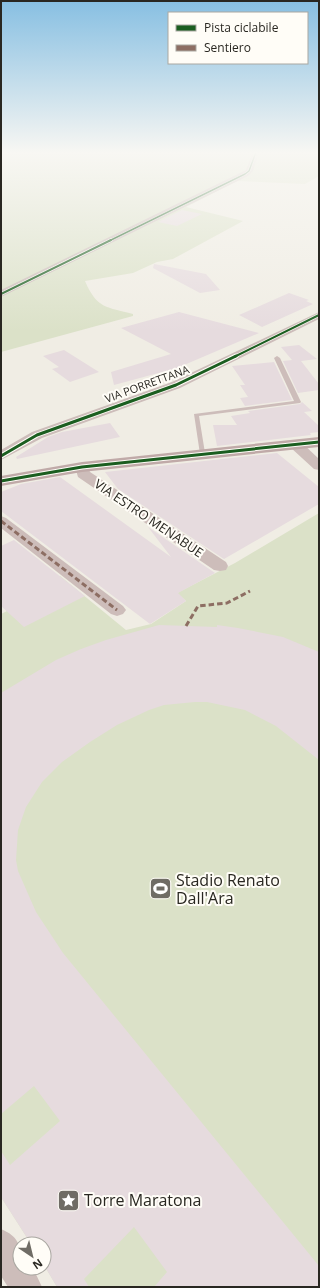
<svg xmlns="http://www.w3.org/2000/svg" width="320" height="1288" font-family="'Open Sans',sans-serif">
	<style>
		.green { fill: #dbe1c8 }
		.building { fill: #e6dbde }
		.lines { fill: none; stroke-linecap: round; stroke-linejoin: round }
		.service { fill: #cdbdba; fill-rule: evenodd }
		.minor { fill: #cdbdba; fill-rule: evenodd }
		.primary { fill: #c0aaa8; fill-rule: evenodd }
		.quiet { stroke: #8d6e63; stroke-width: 3; stroke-dasharray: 5.5 3; stroke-linecap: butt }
		.cycleway-far2-casing { stroke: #fffdf7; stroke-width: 2.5 }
		.cycleway-far1-casing { stroke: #fffdf7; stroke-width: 3.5 }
		.cycleway-casing { stroke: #fffdf7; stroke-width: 5 }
		.cycleway-far2 { stroke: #1b5e20; stroke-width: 1.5 }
		.cycleway-far1 { stroke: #1b5e20; stroke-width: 2 }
		.cycleway { stroke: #1b5e20; stroke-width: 3 }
		.labels { text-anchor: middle; stroke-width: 4; stroke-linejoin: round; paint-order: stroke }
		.far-street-label { font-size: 11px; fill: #292721; stroke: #fffdf7 }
		.street-label { font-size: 13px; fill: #292721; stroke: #fffdf7 }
		.near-poi-label { font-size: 16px; fill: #292721; stroke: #fffdf7; text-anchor: start }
	</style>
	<rect width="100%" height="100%" fill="#f0ede4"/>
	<path class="green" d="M1 152H319V176L305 184 237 181 186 207 243 221 173 259 157 262 133 273 85 281C97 309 107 307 133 314V316L1 352Z
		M319 513V1287H57L44 1265V1244H31L1 1197V614L7 611 1 605 60 576 126 630 151 624 186 601 177 593 235 563Z"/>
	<path class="building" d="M182 210 202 214 177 226 158 222Z
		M154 264 206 274 220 290 200 293 153 268Z
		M289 293 309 300 306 301 313 304 262 327 239 315Z
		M179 312 259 333 177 368 114 385 111 372 171 354 121 328Z
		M299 345 317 359 301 361 319 384V390L298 393 283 361 292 360 281 347Z
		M64 350 99 372 70 382 52 369 59 367 43 356Z
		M274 362 292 400 245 406 240 398 248 397 240 385H245L232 366Z
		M302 402 312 411 304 412 319 426V432L310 433 311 435 217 446 213 425H237L231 416 250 413 248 411 300 404Z
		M110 423 120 437 17 459 16 457 48 437 62 432Z
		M277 453 319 487V504L224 559 118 489 105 472Z
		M60 477 171 557 148 527 215 573 178 593 186 601 150 624 1 511V492L21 484Z
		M14 540 85 596 24 627 1 606V546Z
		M159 625 217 627V625L238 628 283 637 319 652V760L276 726 245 710 207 702H195L164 705 149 710 117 725 90 742 62 762 42 782 26 807 18 830 16 860 18 871 36 912 63 953 319 1266V1287H154L167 1272 134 1227 84 1279 89 1287H57L44 1265V1244H31L1 1197V1151L10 1165 60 1121 34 1086 1 1114V693L56 660 81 649 106 640Z"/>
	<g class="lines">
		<path class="service" d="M277 356 280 358 301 402 300 403 199 416 205 453 202 455 200 454 194 414 294 401 274 358Z"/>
		<path class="minor" d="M253 152H259L253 171 248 176 1 297V290L242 172 246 170Z
			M319 312V319L180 388 42 438 1 460V450L32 432 172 382Z
			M295 440 300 441 319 459V470L314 469 290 447 288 444 290 441Z
			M82 463 87 464 90 472 226 562 228 566 226 570 220 571 214 570 78 477 75 467 77 464Z
			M1 516 6 518 123 606 126 610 123 614 117 616 111 614 1 528Z
			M1 1229C22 1238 20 1248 20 1268H33L42 1287H8L1 1276Z"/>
		<path class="primary" d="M319 437V447L82 472 1 486V476L82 462Z"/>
		<path class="quiet" d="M1 521 117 610
			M186 626 198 606 227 603 250 591"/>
		<defs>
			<path id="cycleway-far2" d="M109 241 245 174 249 171 256 152"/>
			<path id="cycleway-far1" d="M1 294 111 240
				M234 357 319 315"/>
			<path id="cycleway" d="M1 456 37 435 176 385 236 356
				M1 481 82 467 319 442"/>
		</defs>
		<use href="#cycleway-far2" class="cycleway-far2-casing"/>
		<use href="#cycleway-far1" class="cycleway-far1-casing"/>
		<use href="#cycleway" class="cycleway-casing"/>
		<use href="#cycleway-far2" class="cycleway-far2"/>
		<use href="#cycleway-far1" class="cycleway-far1"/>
		<use href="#cycleway" class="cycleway"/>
	</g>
	<linearGradient id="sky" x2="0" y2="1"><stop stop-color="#87bfe2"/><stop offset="0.46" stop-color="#f8f7f3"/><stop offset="1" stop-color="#f8f7f3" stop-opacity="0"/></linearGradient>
	<rect width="320" height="332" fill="url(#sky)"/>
	<defs>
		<symbol id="stadium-square" viewBox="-11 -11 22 22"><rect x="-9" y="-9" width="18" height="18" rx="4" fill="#6f6c65" stroke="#fffdf7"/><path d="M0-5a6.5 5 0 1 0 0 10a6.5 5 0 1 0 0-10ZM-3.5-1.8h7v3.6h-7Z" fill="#fff"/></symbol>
		<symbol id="sight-square" viewBox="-11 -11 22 22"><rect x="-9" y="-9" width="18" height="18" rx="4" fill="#6f6c65" stroke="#fffdf7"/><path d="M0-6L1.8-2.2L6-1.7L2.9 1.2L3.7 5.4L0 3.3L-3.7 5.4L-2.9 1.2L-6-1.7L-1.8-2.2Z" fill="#fff"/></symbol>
	</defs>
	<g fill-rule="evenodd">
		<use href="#stadium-square" x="148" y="876" width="25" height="25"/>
		<use href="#sight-square" x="56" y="1188" width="25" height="25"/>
	</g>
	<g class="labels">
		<g class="far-street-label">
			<text transform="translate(147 384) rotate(-20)" y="4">VIA PORRETTANA</text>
		</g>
		<g class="street-label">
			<text transform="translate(149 518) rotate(34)" y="5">VIA ESTRO MENABUE</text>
		</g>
		<g class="near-poi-label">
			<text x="176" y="886">Stadio Renato<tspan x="176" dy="18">Dall'Ara</tspan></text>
			<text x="84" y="1206">Torre Maratona</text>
		</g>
	</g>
	<rect width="320" height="1288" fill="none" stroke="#292721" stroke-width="4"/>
	<rect x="168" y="12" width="140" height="52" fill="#fffdf7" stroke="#a9a7a1"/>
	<rect x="176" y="25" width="20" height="6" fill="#1b5e20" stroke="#a9a7a1"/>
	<text x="204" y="32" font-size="12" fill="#292721">Pista ciclabile</text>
	<rect x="176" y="45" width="20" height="6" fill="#8d6e63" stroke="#a9a7a1"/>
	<text x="204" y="52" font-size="12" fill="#292721">Sentiero</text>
	<g transform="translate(32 1256) rotate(145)"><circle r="19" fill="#fffdf7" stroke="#a9a7a1"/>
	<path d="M0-3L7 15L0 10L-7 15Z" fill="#6f6c65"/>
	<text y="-6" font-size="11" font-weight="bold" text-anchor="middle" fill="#292721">N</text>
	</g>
</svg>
